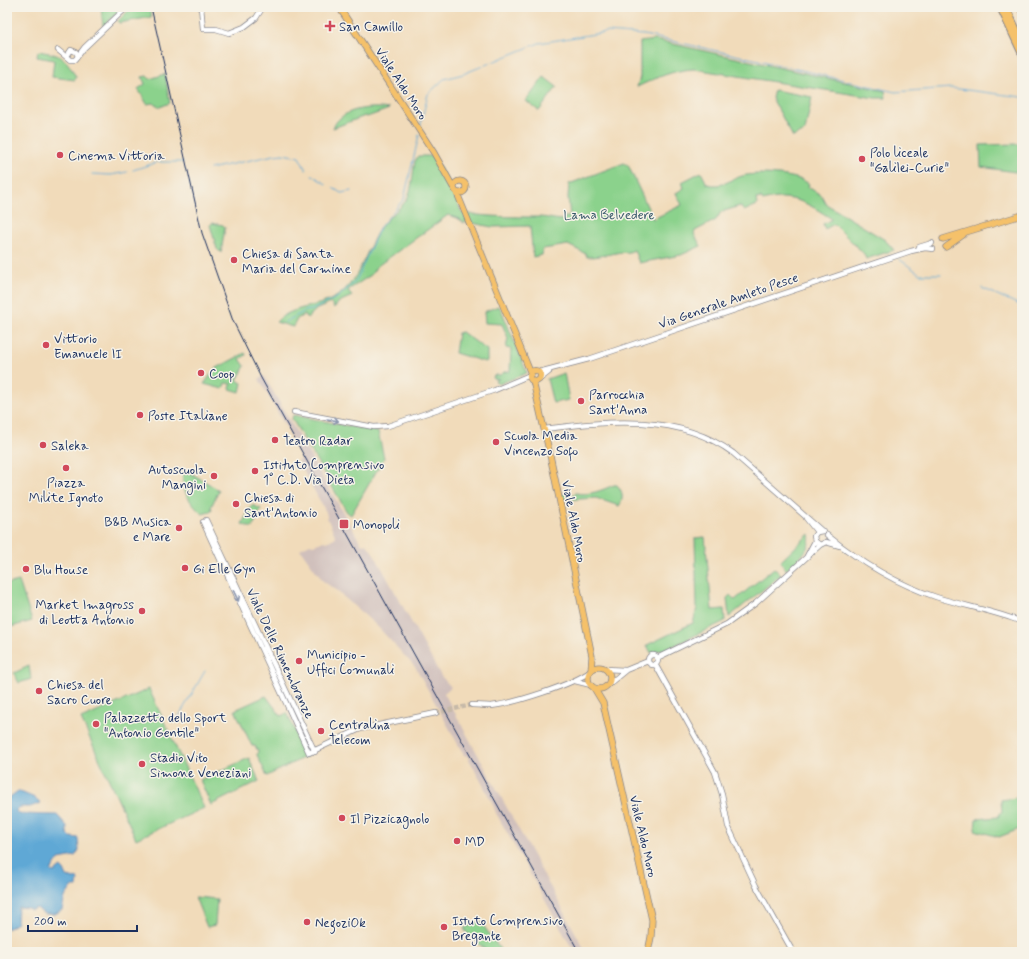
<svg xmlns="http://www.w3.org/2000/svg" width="1029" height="959" font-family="Mynerve,sans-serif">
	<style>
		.industrial { fill: #d0c0bc }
		.green { fill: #8bd28c; stroke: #538075 }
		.water { fill: #5ea8d5; stroke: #3c6c9a }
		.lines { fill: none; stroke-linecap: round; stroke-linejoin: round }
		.stream { stroke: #5ea8d5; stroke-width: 1 }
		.minor-tunnel { stroke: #c6b9a8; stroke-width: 4.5; stroke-dasharray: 4.5 2; stroke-linecap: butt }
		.minor-casing { stroke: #86858c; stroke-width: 6 }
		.major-casing { stroke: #86858c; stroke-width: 7 }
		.highway-casing { stroke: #86858c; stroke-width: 8 }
		.minor { stroke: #fff; stroke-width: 4.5 }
		.major { stroke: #f5c16b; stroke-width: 5.5 }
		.highway { stroke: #f5c16b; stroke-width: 6 }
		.rail { stroke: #1b2f5e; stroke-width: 1 }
		.oneway { stroke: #8d97ae }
		.poi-dot { fill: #d1495b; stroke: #f7f3e8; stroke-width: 1.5 }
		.labels { text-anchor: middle; stroke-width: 3; stroke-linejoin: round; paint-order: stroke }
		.poi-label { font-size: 13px; fill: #1b2f5e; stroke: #f7f3e8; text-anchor: start }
		.street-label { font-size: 13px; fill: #1b2f5e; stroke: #f7f3e8 }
		.park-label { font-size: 13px; fill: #37586a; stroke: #f7f3e8 }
	</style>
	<rect width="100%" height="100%" fill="#f7f3e8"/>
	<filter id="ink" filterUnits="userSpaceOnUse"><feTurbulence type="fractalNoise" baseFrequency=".025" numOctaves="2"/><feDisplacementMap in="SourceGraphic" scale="8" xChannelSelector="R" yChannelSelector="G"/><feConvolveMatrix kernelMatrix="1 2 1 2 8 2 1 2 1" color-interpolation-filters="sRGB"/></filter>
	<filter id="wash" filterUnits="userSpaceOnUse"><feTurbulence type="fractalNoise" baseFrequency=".012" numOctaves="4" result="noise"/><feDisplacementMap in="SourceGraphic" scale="16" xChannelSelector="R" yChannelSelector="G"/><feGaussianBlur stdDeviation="0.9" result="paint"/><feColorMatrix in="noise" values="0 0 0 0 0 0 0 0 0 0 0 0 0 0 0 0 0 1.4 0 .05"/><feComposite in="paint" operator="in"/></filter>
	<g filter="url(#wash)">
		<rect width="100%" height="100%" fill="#f1dbba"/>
		<path class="industrial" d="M264 376 362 545 366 543 374 554 441 676 451 687 444 693 586 952H576L569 943 496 813 492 802 474 768 467 756 464 755 416 668 377 626 337 591 323 581 300 549 310 544 313 545 325 541 327 542 336 537 328 520 326 512 298 461 301 459 288 431 259 379Z"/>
		<path class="green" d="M101 7H124L103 26Z
			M132 7H149L152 17 119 23 118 21Z
			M655 40 885 91 886 98H875L694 69C673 70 656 78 637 87L640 77V42Z
			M38 51C61 55 65 56 76 77L75 80 52 77 54 60 37 57Z
			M165 74 170 103 160 107 155 105 153 103 147 104 138 89 145 84 142 77 147 76 150 79Z
			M544 77 557 87 539 111 526 101Z
			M774 90 812 97 805 131 793 137 772 98Z
			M389 109 367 117 365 116 333 128C341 108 370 106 389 109Z
			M1021 144 1022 173 981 167 980 145Z
			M418 156H433L449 184 462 213C488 217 513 217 539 217 547 217 555 220 563 220L564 217H570L568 197 569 184 624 163 628 165 653 219 682 205 676 193 684 188 682 182 701 172 707 184C723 188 728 180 742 176 756 172 797 174 809 184L808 187 821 195 826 204 885 240 894 250 866 259 864 254 834 224 825 229 823 224 832 219C809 204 791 192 763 201L761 198 756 199 757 205 744 211 740 206 721 212 716 220 695 231 694 234 701 246 681 255 639 263 634 250C627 254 623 251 616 253 605 255 597 257 587 257L586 254 568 245 543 249 542 255 533 257 530 226 492 227 467 222 464 223 459 219 448 215 376 267 371 275 348 290 352 296 339 302 334 308 331 303 317 309 307 318 305 314 297 319 293 327 276 322C291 306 316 308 334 298 360 283 365 251 380 228 387 217 400 210 407 199 412 191 413 171 415 161Z
			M212 223 223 225 225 227 221 253 217 249 210 225Z
			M498 306 501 309 527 373 499 384 495 382 499 379H494L493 377 495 375H501L504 372 510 371 511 349 506 348 508 338 502 324 485 323 484 312Z
			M462 332 487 350V361L485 362 455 353 458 333Z
			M245 353 246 355 240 359 245 366 237 380 242 383 240 392 230 389 231 384 225 383 223 389 204 384 215 369Z
			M564 373 569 400 553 403 547 379Z
			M293 415 378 432 384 458 351 515 347 512 292 419Z
			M189 472 219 490 211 507 212 509 210 512 202 514C191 504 181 491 183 474Z
			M614 485H617C623 491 624 499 619 506L596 498 562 500 560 494H567L570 496 576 493C589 496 602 490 614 485Z
			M252 505 261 509 252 528 242 524Z
			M809 534C813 549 796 561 786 570L780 562Z
			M705 537 712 610 724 609 725 621 671 647 651 653 647 645 693 623 697 608 695 538Z
			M774 568 781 575 729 617 727 598 730 595 735 600Z
			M19 581 32 621 7 628V584Z
			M29 666 31 679 19 683 14 673Z
			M149 689 204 808 136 839 81 719Z
			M266 696 281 716 287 713 307 756 267 776 257 755 258 751 255 746H252L235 710Z
			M249 758 259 781 211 805 200 780Z
			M1022 797V828L999 837 975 830 976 819 998 817 1002 811 1001 800Z
			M195 897 217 899 215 925 207 927Z
			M480 921 502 952H488L466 932 464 928Z"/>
		<path class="water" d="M18 791 35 798 41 803 30 807H20L16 810 18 814C31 814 43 815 57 815L67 826V833L71 837 78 838 79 850 75 856 59 859 51 871 54 872 61 867 64 870 67 877 78 879 77 887H72L65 897 62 910 55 914H44L37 908 31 910 28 908 18 907 17 923 7 929V799Z"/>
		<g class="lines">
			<path class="stream" d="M420 127 428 94 444 79 463 74 539 43 607 32 644 35 758 60 895 92 951 88 1022 97
				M210 169 274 155 283 154 299 157 306 170
				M133 170 158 162H183
				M92 174 111 175 127 172
				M312 175 326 184
				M333 188 341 193 352 191
				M899 259 920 274H941
				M982 288 1022 306
				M285 322 305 311 312 310 338 297 356 281 380 227 404 199 419 135
				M175 723 205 671"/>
		</g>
	</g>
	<g filter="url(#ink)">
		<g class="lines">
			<path class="minor-tunnel" d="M436 713 472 705"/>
			<defs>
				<path id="minor" d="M201 7 203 29H216L229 33 244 27 256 18 263 7
					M1019 7 1022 13
					M58 50 70 60H75L84 48 127 7
					M67 56 71 50 76 52 78 56
					M919 247 932 243
					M539 372 589 359 911 251 925 248 933 249
					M540 379 549 372
					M294 412 374 427 388 426 495 390 530 375
					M544 429C608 421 679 413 733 453L822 531
					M806 518 817 532
					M206 520 315 752
					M203 522 309 753 360 729 436 713
					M827 535C859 561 897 584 936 597 964 606 995 611 1022 622
					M826 542 840 546
					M820 545 815 541 814 536 817 532 823 531
					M807 556 815 541
					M648 660a5 5 0 1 1 10 0a5 5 0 1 1-10 0Z
					M657 658 727 624 756 603 820 545 826 542
					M655 664 715 772 722 794 728 826 756 886 793 952
					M606 669 625 670
					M575 681 591 685
					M609 684 626 670 648 661
					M472 705C478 705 485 706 491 706 515 703 572 685 591 671"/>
				<path id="major" d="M339 7 434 153 453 187
					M454 187a6 6 0 1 1 12 0a6 6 0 1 1-12 0Z
					M457 193 531 374
					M943 239 1022 215
					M946 247 963 235
					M529.5 376a5.5 5.5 0 1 1 11 0a5.5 5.5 0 1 1-11 0Z
					M533 381 550 455 592 656 591 671
					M588 678a11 11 0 1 1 22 0a11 11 0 1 1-22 0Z
					M594 688 603 703 652 920 651 937 648 952"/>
				<path id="highway" d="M1000 7 1022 54
					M1006 7 1022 41"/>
			</defs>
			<use href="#minor" class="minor-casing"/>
			<use href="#major" class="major-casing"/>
			<use href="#highway" class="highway-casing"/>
			<use href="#minor" class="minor"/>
			<use href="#major" class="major"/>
			<use href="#highway" class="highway"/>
			<path class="rail" d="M151 7 202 233 233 321 261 378 579 952"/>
		</g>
		<defs><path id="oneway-shaft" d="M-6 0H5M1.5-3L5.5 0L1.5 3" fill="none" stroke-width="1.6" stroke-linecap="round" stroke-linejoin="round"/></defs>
		<g class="oneway">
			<use href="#oneway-shaft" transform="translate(333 420) rotate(10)"/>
			<use href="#oneway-shaft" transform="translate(236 596) rotate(65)"/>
		</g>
	</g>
	<g class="poi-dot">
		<path d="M328 20h4v4h4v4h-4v4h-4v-4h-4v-4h4z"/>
		<circle cx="60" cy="155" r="4"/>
		<circle cx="862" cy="159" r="4"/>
		<circle cx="234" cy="260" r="4"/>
		<circle cx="46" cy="345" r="4"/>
		<circle cx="201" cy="373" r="4"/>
		<circle cx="581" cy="401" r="4"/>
		<circle cx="140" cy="415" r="4"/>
		<circle cx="275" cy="440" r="4"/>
		<circle cx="496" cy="442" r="4"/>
		<circle cx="43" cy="445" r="4"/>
		<circle cx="66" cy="468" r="4"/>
		<circle cx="255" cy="471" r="4"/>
		<circle cx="214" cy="476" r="4"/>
		<circle cx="236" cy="504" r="4"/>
		<rect x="339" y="519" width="10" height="10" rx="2"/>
		<circle cx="179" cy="528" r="4"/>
		<circle cx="185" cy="568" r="4"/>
		<circle cx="26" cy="569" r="4"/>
		<circle cx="142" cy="611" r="4"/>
		<circle cx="299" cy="661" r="4"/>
		<circle cx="39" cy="691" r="4"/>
		<circle cx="96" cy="724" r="4"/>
		<circle cx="321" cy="731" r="4"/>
		<circle cx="142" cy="764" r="4"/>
		<circle cx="342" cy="818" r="4"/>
		<circle cx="457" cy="841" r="4"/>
		<circle cx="307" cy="922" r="4"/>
		<circle cx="444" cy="927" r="4"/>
	</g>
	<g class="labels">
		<g class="poi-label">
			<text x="339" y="31">San Camillo</text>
			<text x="870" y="157">Polo liceale<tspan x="870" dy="15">"Galilei-Curie"</tspan></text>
			<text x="68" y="160">Cinema Vittoria</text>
			<text x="242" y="258">Chiesa di Santa<tspan x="242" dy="15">Maria del Carmine</tspan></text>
			<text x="54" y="343">Vittorio<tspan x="54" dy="15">Emanuele II</tspan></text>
			<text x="209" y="378">Coop</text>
			<text x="589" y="399">Parrocchia<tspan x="589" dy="15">Sant'Anna</tspan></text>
			<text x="148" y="420">Poste Italiane</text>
			<text x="504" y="440">Scuola Media<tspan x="504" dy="15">Vincenzo Sofo</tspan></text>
			<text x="283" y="445">Teatro Radar</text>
			<text x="51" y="450">Saleka</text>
			<text x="263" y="469">Istituto Comprensivo<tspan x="263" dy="15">1° C.D. Via Dieta</tspan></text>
			<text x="206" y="474" text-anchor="end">Autoscuola<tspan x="206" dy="15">Mangini</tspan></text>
			<text x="66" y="487" text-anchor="middle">Piazza<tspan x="66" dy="15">Milite Ignoto</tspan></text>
			<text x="244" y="502">Chiesa di<tspan x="244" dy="15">Sant'Antonio</tspan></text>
			<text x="171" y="526" text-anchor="end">B&amp;B Musica<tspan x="171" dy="15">e Mare</tspan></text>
			<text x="353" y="529">Monopoli</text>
			<text x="193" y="573">Gi Elle Gyn</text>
			<text x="34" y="574">Blu House</text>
			<text x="134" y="609" text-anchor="end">Market Imagross<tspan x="134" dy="15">di Leotta Antonio</tspan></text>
			<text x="307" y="659">Municipio -<tspan x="307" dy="15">Uffici Comunali</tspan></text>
			<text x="47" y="689">Chiesa del<tspan x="47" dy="15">Sacro Cuore</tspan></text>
			<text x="104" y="722">Palazzetto dello Sport<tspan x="104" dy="15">"Antonio Gentile"</tspan></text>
			<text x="329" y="729">Centralina<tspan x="329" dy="15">Telecom</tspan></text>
			<text x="150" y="762">Stadio Vito<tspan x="150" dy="15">Simone Veneziani</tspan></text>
			<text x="350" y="823">Il Pizzicagnolo</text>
			<text x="465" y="846">MD</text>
			<text x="452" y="925">Istuto Comprensivo<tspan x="452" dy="15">Bregante</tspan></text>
			<text x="315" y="927">NegoziOk</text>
		</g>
		<g class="street-label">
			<text transform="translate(402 83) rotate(57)" y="5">Viale Aldo Moro</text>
			<text transform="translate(728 300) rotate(-19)" y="5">Via Generale Amleto Pesce</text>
			<text transform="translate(575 521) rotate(79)" y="5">Viale Aldo Moro</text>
			<text transform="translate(281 653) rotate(65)" y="5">Viale Delle Rimembranze</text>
			<text transform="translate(644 836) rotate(77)" y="5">Viale Aldo Moro</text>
		</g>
		<g class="park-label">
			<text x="609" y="219">Lama Belvedere</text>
		</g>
	</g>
	<rect width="1029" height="959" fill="none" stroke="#f7f3e8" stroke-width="24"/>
	<path d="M28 925v6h109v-6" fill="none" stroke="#1b2f5e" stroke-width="2"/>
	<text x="34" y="925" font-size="12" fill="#1b2f5e" stroke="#f7f3e8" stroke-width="3" paint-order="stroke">200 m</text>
</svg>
